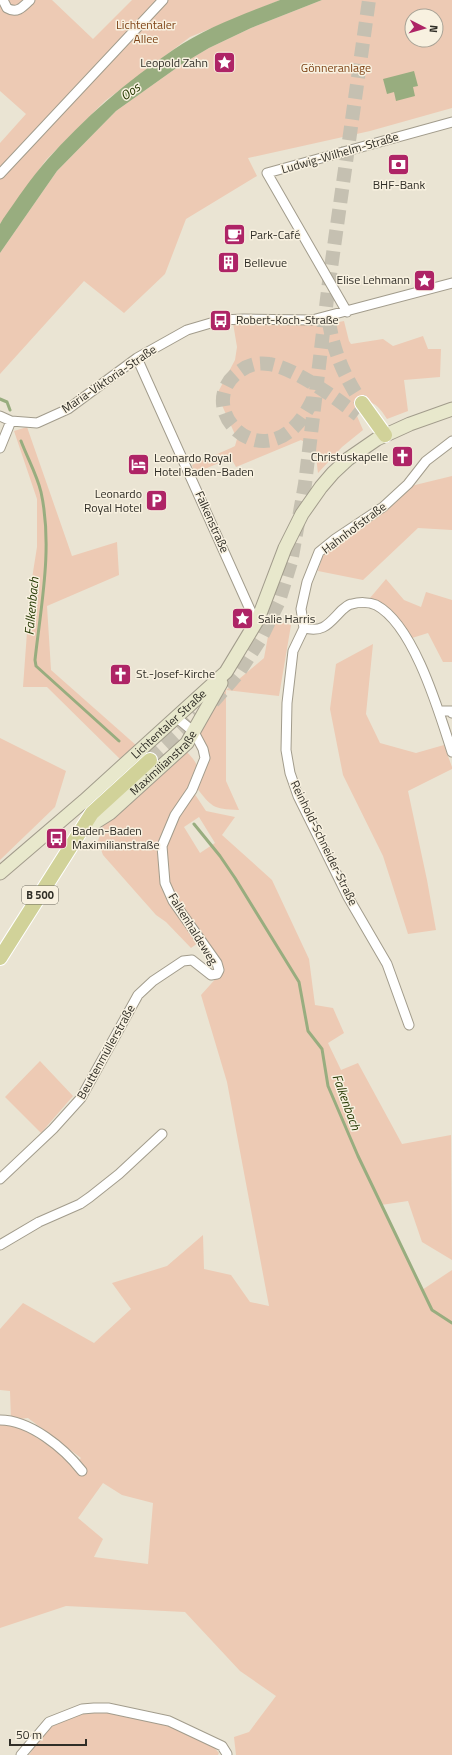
<svg xmlns="http://www.w3.org/2000/svg" width="452" height="1755" font-family="'Titillium Web',sans-serif">
	<style>
		.green { fill: #edcab4; fill-rule: evenodd }
		.water { fill: #98ad7f }
		.lines { fill: none; stroke-linecap: round; stroke-linejoin: round }
		.stream { stroke: #98ad7f; stroke-width: 3 }
		.primary-tunnel { stroke: #c5c0b1; stroke-width: 14; stroke-dasharray: 14 7; stroke-linecap: butt }
		.minor-casing { stroke: #a29c8c; stroke-width: 11 }
		.secondary-casing { stroke: #a29c8c; stroke-width: 15 }
		.primary-casing { stroke: #fff; stroke-width: 16 }
		.minor { stroke: #fff; stroke-width: 9 }
		.secondary { stroke: #e8e8cc; stroke-width: 13 }
		.primary { stroke: #d1d299; stroke-width: 14 }
		.labels { text-anchor: middle; stroke-width: 3; stroke-linejoin: round; paint-order: stroke }
		.shield { fill: #f8f1e0; stroke: #6c685e; stroke-width: 1 }
		.shield-label { font-size: 11px; font-weight: bold; fill: #302e27 }
		.park-label { font-size: 12px; fill: #7e4316; stroke: #f8f1e0 }
		.poi-label { font-size: 12px; fill: #302e27; stroke: #f8f1e0; text-anchor: start }
		.street-label { font-size: 12px; fill: #302e27; stroke: #f8f1e0 }
		.water-label { font-size: 13px; font-style: italic; fill: #253802; stroke: #f8f1e0 }
	</style>
	<rect width="100%" height="100%" fill="#eae4d3"/>
	<path class="green" d="M0 0H52L93 39 132 0H280L190 37 105 101 46 160 0 224V143L26 114 0 91Z
		M322 0H452V108L370 131 248 158 257 176 186 219 165 274 124 313 84 281 0 374V253L57 171 116 111 182 64 209 48 251 28ZM412 16H436V40H412Z
		M312 320 329 324 344 321 349 341 351 344 383 339 393 346 423 336 428 349H441L440 377 404 380 408 411 387 419C380 408 373 398 359 403L357 416 363 430 342 447 318 473C316 455 317 449 301 440L236 467 231 458 195 473 192 465 231 448 235 446 237 439 217 394 235 360 237 347 233 323Z
		M27 427 72 556 117 542 119 575 47 606 51 670 137 746 121 760 47 687H23L30 591 37 547V499L14 431Z
		M452 476V530L418 528 363 580 318 571 323 554 381 513 411 486Z
		M386 579 404 600 421 607 426 592 452 600V662H443L428 633 412 638C399 618 392 609 370 598Z
		M271 620 291 625 279 696 226 690V781L239 810C212 809 212 807 196 787L209 755 197 732 226 690 264 658Z
		M373 644 366 714 380 743 416 753 444 745 452 767V769L408 791 427 880 436 930 408 934 383 856 343 775 330 709 336 664Z
		M0 738 66 771 55 807 0 860Z
		M187 752C202 768 200 771 192 790L206 811 235 817 222 835 272 880 309 959 315 1005 333 1008 344 1033 328 1043 341 1070 358 1063 402 1144 451 1135 452 1260 422 1242 408 1201 381 1205 422 1290 452 1270V1755H236L234 1737 249 1732 276 1696 240 1671 185 1612 66 1606 0 1628V1422H11L57 1450 73 1466 81 1458 28 1418 11 1420 10 1391 0 1390V1329L23 1303 94 1343 131 1309 112 1283 167 1266 203 1235 204 1269 231 1275 250 1302 269 1306 227 1082 201 995 219 975 202 940 191 948 166 922 156 915 103 855 98 841 103 825 115 817ZM199 817 215 843 200 853 184 827ZM103 1483 122 1495 153 1503 148 1564 94 1557 103 1539 78 1518Z
		M40 1061 73 1096 41 1133 5 1097Z
		M105 1711C139 1717 197 1723 219 1753L218 1755H29L48 1727 83 1712Z"/>
	<path class="water" d="M280 0H322L251 28 209 48 182 64 116 111 57 171 0 253V224L3 219C17 199 31 178 47 160 83 119 127 81 173 50 205 28 244 14 280 0Z
		M414 71 418 86 413 87 415 96 396 101 394 92 387 94 383 79Z"/>
	<g class="lines">
		<path class="stream" d="M0 399 7 402 10 410
			M21 441C27 457 37 475 41 492 53 547 41 605 35 660L36 666 119 741
			M194 824 220 856 235 878 299 982 308 1031 322 1049 328 1086 358 1156 432 1310 452 1323"/>
		<path class="primary-tunnel" d="M329 321C333 351 345 378 362 403
			M313 399C270 492 187 407 240 371 248 365 258 362 269 364 295 368 337 399 358 415
			M213 702 239 672 261 638 279 601 291 562 305 484 329 282 369 0
			M150 760 198 716"/>
		<defs>
			<path id="minor" d="M3 0 7 8C17 14 23 7 30 0
				M0 174 163 0
				M347 312 267 173 452 122
				M137 358 252 614 258 619
				M0 416 11 421 37 423 68 409 137 358 187 330 221 320 244 319 312 320 452 283
				M452 441 426 461 408 484 383 507 335 539 319 552 307 582 301 609 304 628C324 633 329 623 342 610 345 608 348 604 352 604 359 602 369 602 376 605 414 625 439 712 452 752
				M0 448 11 421
				M304 628 293 651 287 703 286 750 290 773 298 796 348 897 387 964 409 1025
				M439 711H451L452 713
				M0 1179 53 1129 81 1098 138 995 153 981 183 961 192 960 211 975 217 974 219 970 217 963 173 901 165 883 162 846 175 815 192 790 205 758 203 749 194 732 177 718
				M0 1245 39 1222 80 1204 90 1197 119 1174 162 1134
				M0 1420C30 1420 64 1448 82 1471
				M21 1755 49 1722 82 1709 94 1708H108L169 1721 222 1746 227 1754"/>
			<g id="secondary">
				<path id="s1" d="M80 832 110 813 187 743 221 683"/>
				<path id="s2" d="M0 873 84 801 226 672 258 619 285 548 302 514 321 487 333 473 348 459 377 439 410 424 452 409"/>
			</g>
			<path id="primary" d="M362 403 385 435
				M0 958 92 813 150 760"/>
		</defs>
		<use href="#minor" class="minor-casing"/>
		<use href="#secondary" class="secondary-casing"/>
		<use href="#primary" class="primary-casing"/>
		<use href="#minor" class="minor"/>
		<use href="#secondary" class="secondary"/>
		<use href="#primary" class="primary"/>
	</g>
	<defs>
		<symbol id="sight-square" viewBox="-11 -11 22 22"><rect x="-9" y="-9" width="18" height="18" rx="4" fill="#ae2466" stroke="#f8f1e0"/><path d="M0-6L1.8-2.2L6-1.7L2.9 1.2L3.7 5.4L0 3.3L-3.7 5.4L-2.9 1.2L-6-1.7L-1.8-2.2Z" fill="#fff"/></symbol>
		<symbol id="bank-square" viewBox="-11 -11 22 22"><rect x="-9" y="-9" width="18" height="18" rx="4" fill="#ae2466" stroke="#f8f1e0"/><path d="M-6-4H6V4H-6ZM0-2.3a2.3 2.3 0 1 0 0 4.6a2.3 2.3 0 1 0 0-4.6Z" fill="#fff"/></symbol>
		<symbol id="cafe-square" viewBox="-11 -11 22 22"><rect x="-9" y="-9" width="18" height="18" rx="4" fill="#ae2466" stroke="#f8f1e0"/><path d="M-5.5-4.5H6V0H3Q3 3.5 0 3.5H-2.5Q-5.5 3.5-5.5 0ZM3-3.2v2h1.7v-2ZM-6 4.5H4V6H-6Z" fill="#fff"/></symbol>
		<symbol id="building-square" viewBox="-11 -11 22 22"><rect x="-9" y="-9" width="18" height="18" rx="4" fill="#ae2466" stroke="#f8f1e0"/><path d="M-4-6H4V6H1V3H-1V6H-4ZM-2.5-4.3h1.7v1.8h-1.7ZM.8-4.3h1.7v1.8H.8ZM-2.5-1h1.7V.8h-1.7ZM.8-1h1.7V.8H.8Z" fill="#fff"/></symbol>
		<symbol id="bus-square" viewBox="-11 -11 22 22"><rect x="-9" y="-9" width="18" height="18" rx="4" fill="#ae2466" stroke="#f8f1e0"/><path d="M-5-6H5V4H4V6H2V4H-2V6H-4V4H-5ZM-3.5-4V0h7V-4ZM-3.5 1.2v1.5H-2V1.2ZM2 1.2v1.5H3.5V1.2Z" fill="#fff"/></symbol>
		<symbol id="church-square" viewBox="-11 -11 22 22"><rect x="-9" y="-9" width="18" height="18" rx="4" fill="#ae2466" stroke="#f8f1e0"/><path d="M-1.2-6h2.4v3.5h3.3v2.4h-3.3V6h-2.4V-.1h-3.3v-2.4h3.3Z" fill="#fff"/></symbol>
		<symbol id="hotel-square" viewBox="-11 -11 22 22"><rect x="-9" y="-9" width="18" height="18" rx="4" fill="#ae2466" stroke="#f8f1e0"/><path d="M-6-4.5h1.5V1H6V5H4.5V3h-9V5H-6ZM-4 0a1.8 1.8 0 1 1 3.6 0ZM.5 0V-2.5h3Q6-2.5 6 0Z" fill="#fff"/></symbol>
		<symbol id="parking-square" viewBox="-11 -11 22 22"><rect x="-9" y="-9" width="18" height="18" rx="4" fill="#ae2466" stroke="#f8f1e0"/><path d="M-3.5-5.5H1a3.5 3.5 0 0 1 0 7H-1V5.5H-3.5ZM-1-3.4V-.6H.8a1.4 1.4 0 0 0 0-2.8Z" fill="#fff"/></symbol>
	</defs>
	<g fill-rule="evenodd">
		<use href="#sight-square" x="212" y="50" width="25" height="25"/>
		<use href="#bank-square" x="386" y="152" width="25" height="25"/>
		<use href="#cafe-square" x="222" y="222" width="25" height="25"/>
		<use href="#building-square" x="216" y="250" width="25" height="25"/>
		<use href="#sight-square" x="412" y="268" width="25" height="25"/>
		<use href="#bus-square" x="208" y="308" width="25" height="25"/>
		<use href="#church-square" x="390" y="444" width="25" height="25"/>
		<use href="#hotel-square" x="126" y="452" width="25" height="25"/>
		<use href="#parking-square" x="144" y="488" width="25" height="25"/>
		<use href="#sight-square" x="230" y="606" width="25" height="25"/>
		<use href="#church-square" x="108" y="662" width="25" height="25"/>
		<use href="#bus-square" x="44" y="826" width="25" height="25"/>
	</g>
	<g class="labels">
		<rect class="shield" x="22" y="886" width="36" height="18" rx="3"/>
		<g class="shield-label">
			<text x="40" y="899">B 500</text>
		</g>
		<g class="park-label">
			<text x="146" y="29">Lichtentaler<tspan x="146" dy="14">Allee</tspan></text>
			<text x="336" y="72">Gönneranlage</text>
		</g>
		<g class="poi-label">
			<text x="208" y="67" text-anchor="end">Leopold Zahn</text>
			<text x="399" y="189" text-anchor="middle">BHF-Bank</text>
			<text x="250" y="239">Park-Café</text>
			<text x="244" y="267">Bellevue</text>
			<text x="410" y="284" text-anchor="end">Elise Lehmann</text>
			<text x="236" y="324">Robert-Koch-Straße</text>
			<text x="388" y="461" text-anchor="end">Christuskapelle</text>
			<text x="154" y="462">Leonardo Royal<tspan x="154" dy="14">Hotel Baden-Baden</tspan></text>
			<text x="142" y="498" text-anchor="end">Leonardo<tspan x="142" dy="14">Royal Hotel</tspan></text>
			<text x="258" y="623">Salie Harris</text>
			<text x="136" y="678">St.-Josef-Kirche</text>
			<text x="72" y="835">Baden-Baden<tspan x="72" dy="14">Maximilianstraße</tspan></text>
		</g>
		<g class="street-label">
			<text transform="translate(340 153) rotate(-16)" y="4">Ludwig-Wilhelm-Straße</text>
			<text transform="translate(109 379) rotate(-34)" y="4">Maria-Viktoria-Straße</text>
			<text transform="translate(212 522) rotate(66)" y="4">Falkenstraße</text>
			<text transform="translate(354 528) rotate(-37)" y="4">Hahnhofstraße</text>
			<text dy="4" stroke="none"><textPath href="#s2" startOffset="225">Lichtentaler Straße</textPath></text>
			<text dy="4" stroke="none"><textPath href="#s1" startOffset="109">Maximilianstraße</textPath></text>
			<text transform="translate(324 843) rotate(64)" y="4">Reinhold-Schneider-Straße</text>
			<text transform="translate(193 929) rotate(58)" y="4">Falkenhaldeweg</text>
			<text transform="translate(106 1052) rotate(-61)" y="4">Beuttenmüllerstraße</text>
		</g>
		<g class="water-label">
			<text transform="translate(130 91) rotate(-35)" y="5">Oos</text>
			<text transform="translate(31 606) rotate(-85)" y="5">Falkenbach</text>
			<text transform="translate(347 1102) rotate(70)" y="5">Falkenbach</text>
		</g>
	</g>
	<g transform="translate(424 28) rotate(96)"><circle r="19" fill="#f8f1e0" stroke="#a8a396"/>
	<path d="M0-3L7 15L0 10L-7 15Z" fill="#ae2466"/>
	<text y="-6" font-size="11" font-weight="bold" text-anchor="middle" fill="#302e27">N</text>
	</g>
	<path d="M10 1739v6h76v-6" fill="none" stroke="#302e27" stroke-width="2"/>
	<text x="16" y="1739" font-size="12" fill="#302e27" stroke="#f8f1e0" stroke-width="3" paint-order="stroke">50 m</text>
</svg>
